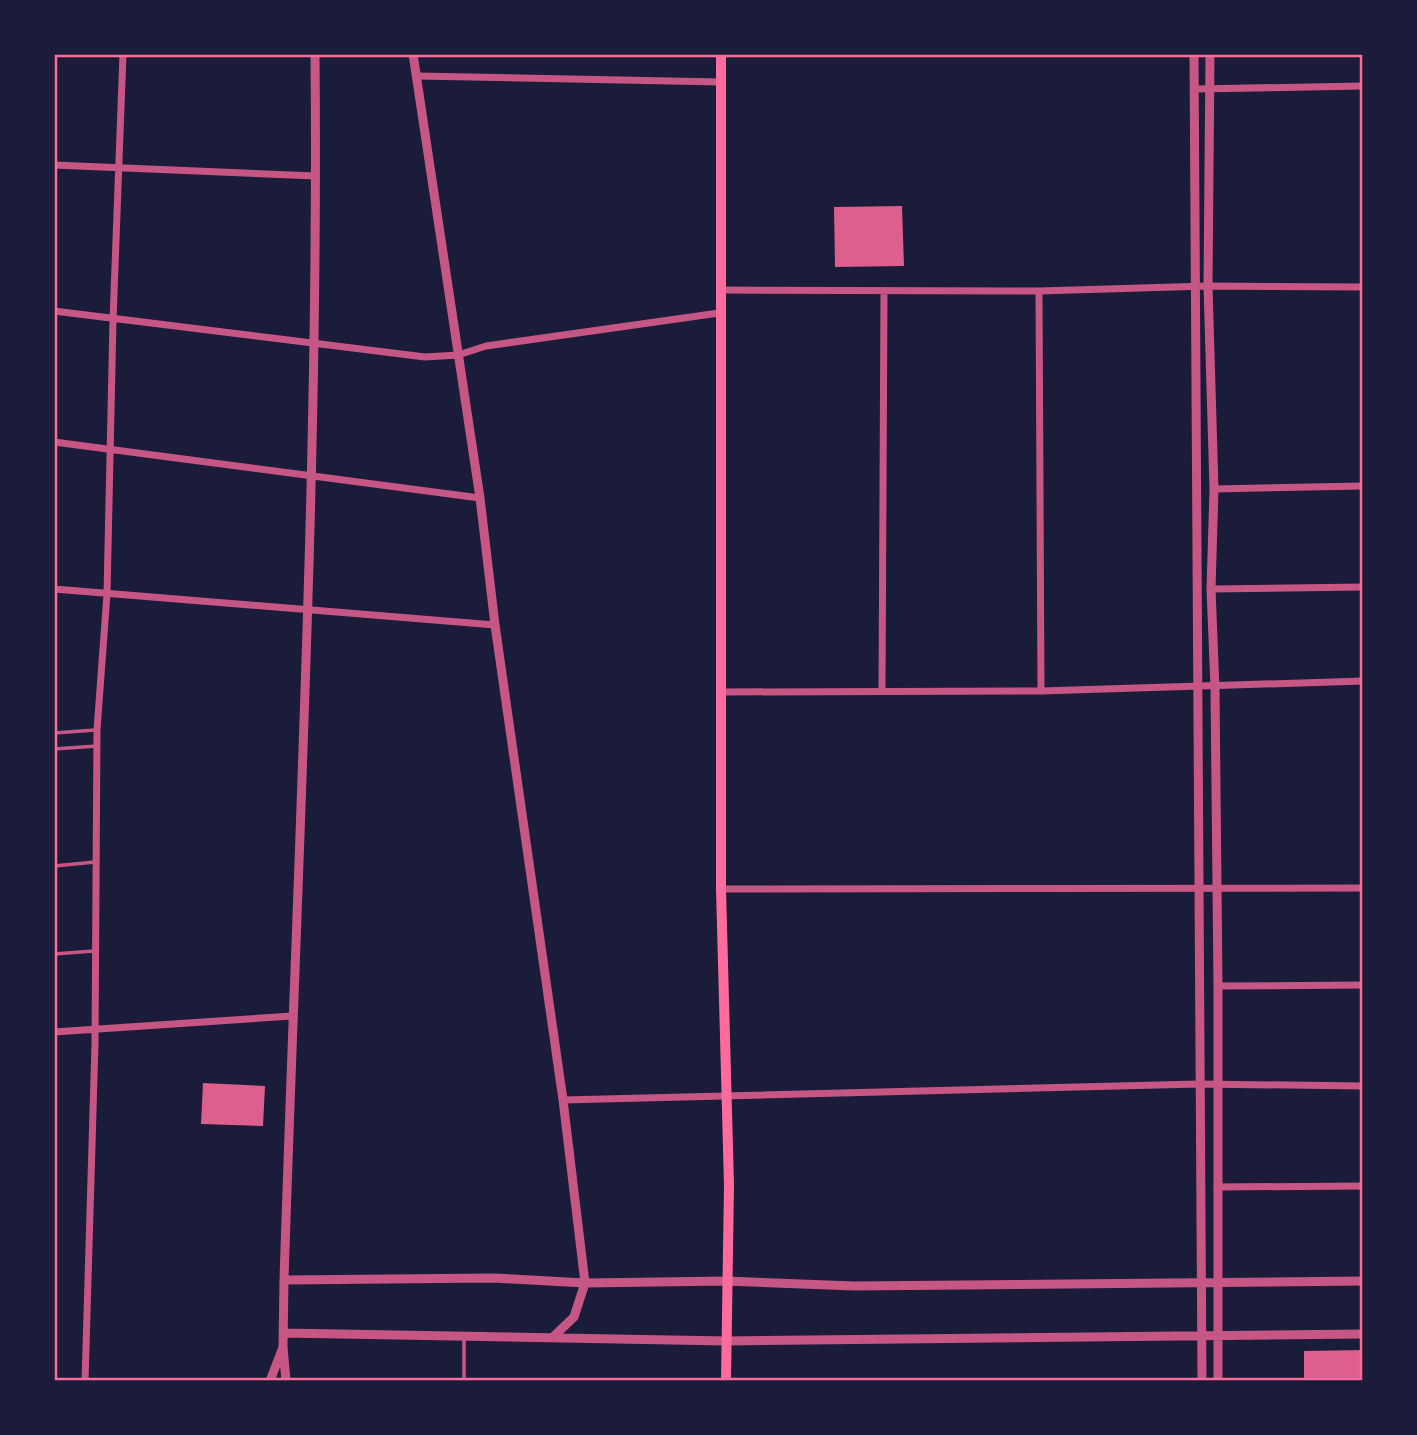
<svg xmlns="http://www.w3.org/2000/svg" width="1417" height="1435" font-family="'DM Sans',sans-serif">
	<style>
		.building { fill: #dd5f8e }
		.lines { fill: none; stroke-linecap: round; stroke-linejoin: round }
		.service { stroke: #c65784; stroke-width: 3.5 }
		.minor { stroke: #c65784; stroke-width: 7 }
		.tertiary { stroke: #c65784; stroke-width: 9 }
		.secondary { stroke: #ff6b9d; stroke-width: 10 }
		.neatline { fill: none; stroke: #ff6b9d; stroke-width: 2.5 }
	</style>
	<rect width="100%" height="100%" fill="#1b1b3a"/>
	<path class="building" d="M902 206 904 266 835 267 834 207Z
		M203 1083 265 1086 263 1126 201 1124Z
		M1363 1350V1381H1304V1351Z"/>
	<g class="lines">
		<path class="service" d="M54 733 95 730
			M54 749 97 746
			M54 866 95 862
			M54 954 94 951
			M464 1339V1381"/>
		<path class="minor" d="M417 76 721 82
			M1195 89 1363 86
			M54 165 316 176
			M720 290 1039 291 1208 286 1363 287
			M1039 291 1041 691
			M54 311 425 357 458 355 486 346 719 313
			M54 442 480 498
			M1214 489 1363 486
			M54 589 495 625
			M1211 589 1363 587
			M882 690 884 291
			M723 692 1041 691 1363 681
			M721 889 1363 888
			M1218 986 1363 985
			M54 1032 292 1016
			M563 1100 1198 1084 1363 1086
			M1217 1187 1363 1186
			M85 1381 95 1044 97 730 107 594 113 320 123 54"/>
		<path class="tertiary" d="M413 54 480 498 495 625 563 1100 585 1283 574 1317 553 1337
			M1194 54 1202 1381
			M1210 54 1208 286 1214 489 1211 589 1215 688 1218 986V1381
			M284 1280 494 1278 585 1283 726 1281 854 1286 1363 1281
			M283 1333 726 1341 1363 1334
			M270 1381 283 1347
			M286 1381 283 1347 284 1280C297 872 319 462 315 54"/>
		<path class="secondary" d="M721 54V889L729 1185 726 1381"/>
	</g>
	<rect width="1417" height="1435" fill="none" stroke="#1b1b3a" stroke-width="112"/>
	<rect x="56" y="56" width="1305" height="1323" class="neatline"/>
</svg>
